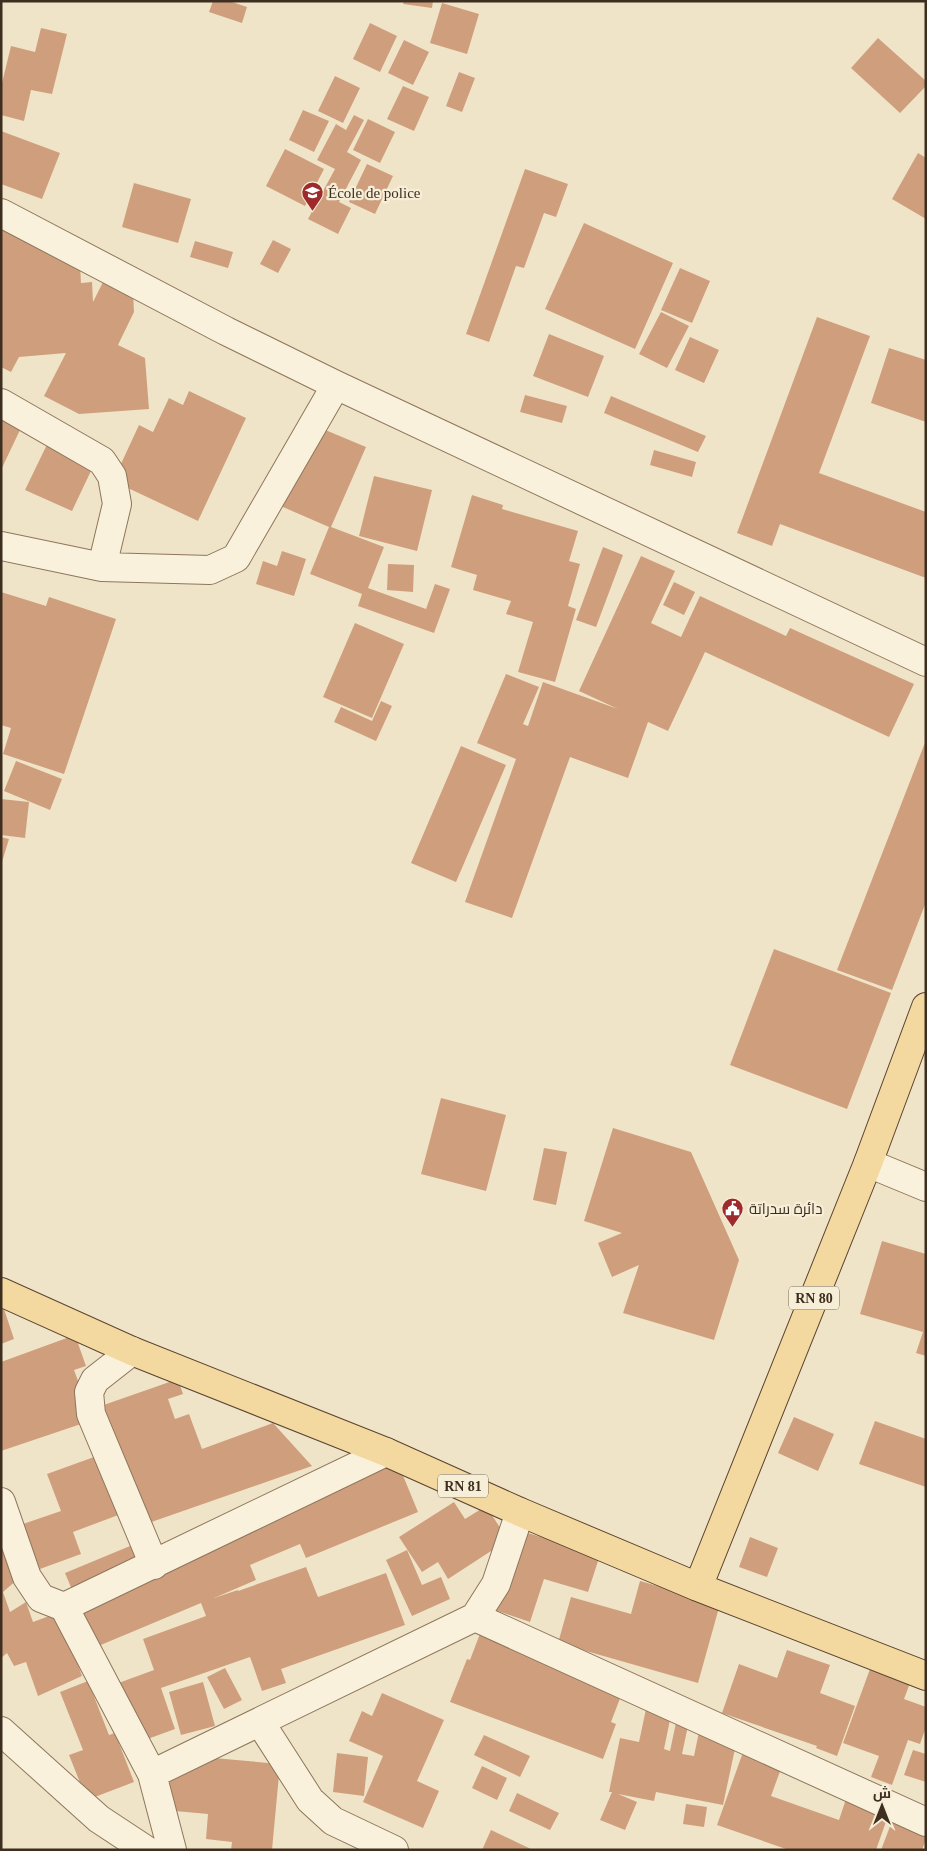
<svg xmlns="http://www.w3.org/2000/svg" width="927" height="1851" font-family="'Times New Roman',Cairo,serif">
	<style>
		.building { fill: #cf9f7d }
		.lines { fill: none; stroke-linecap: round; stroke-linejoin: round }
		.minor-casing { stroke: #8d765c; stroke-width: 30 }
		.major-casing { stroke: #5b4430; stroke-width: 30 }
		.minor { stroke: #faf1dc; stroke-width: 28 }
		.major { stroke: #f3d9a0; stroke-width: 28 }
		.labels { text-anchor: middle; stroke-width: 4.5; stroke-linejoin: round; paint-order: stroke }
		.shield { fill: #f7eed8; stroke: #756857; stroke-width: 1 }
		.shield-label { font-size: 14px; font-weight: bold; fill: #3d2e20 }
		.poi-label { font-size: 15px; fill: #3d2e20; stroke: #f7eed8; text-anchor: start }
	</style>
	<rect width="100%" height="100%" fill="#f0e4c8"/>
	<path class="building" d="M213 1H229L247 7 242 23 209 12Z
		M404 1H433L432 8 403 4Z
		M442 3 479 14 467 54 430 43Z
		M370 23 397 36 380 72 353 59Z
		M41 28 67 34 52 94 31 90 24 121 1 115V87L11 46 35 52Z
		M878 38 926 81V86L900 113 851 68Z
		M404 40 429 52 413 85 388 73Z
		M459 72 475 78 462 112 446 106Z
		M335 76 360 88 343 123 318 111Z
		M403 86 429 97 414 131 387 119Z
		M303 110 329 121 314 152 289 140Z
		M354 115 364 120 347 152 361 160 339 202 351 208 338 234 308 219 335 169 317 160 336 124 346 130Z
		M368 119 395 132 380 163 353 150Z
		M1 131 60 153 42 199 1 184Z
		M285 149 324 169 305 206 266 186Z
		M918 153 926 158V219L892 199Z
		M367 164 393 176 375 214 349 202Z
		M525 169 568 184 556 217 544 213 524 268 516 266 489 342 466 334Z
		M134 183 191 199 178 243 122 227Z
		M584 223 673 263 635 349 545 309Z
		M1 226 80 265 81 283 92 282 93 302 105 278 133 292 134 312 118 345 145 358 149 409 79 414 44 396 66 353 19 357 11 372 1 367Z
		M273 240 291 249 278 273 260 264Z
		M195 241 233 252 228 268 190 257Z
		M680 268 710 281 692 323 661 310Z
		M661 312 689 326 667 368 639 354Z
		M817 317 870 336 819 473 926 512V578L780 524 772 546 737 533Z
		M549 334 604 356 588 397 533 376Z
		M690 337 719 350 704 383 675 370Z
		M889 348 926 360V422L871 403Z
		M189 391 246 418 198 521 113 481 139 425 153 432 169 398 183 405Z
		M525 395 567 406 562 423 520 412Z
		M611 396 706 436 698 452 604 413Z
		M1 401 28 413 1 470Z
		M311 424 366 447 331 527 384 547 368 588 426 609 435 584 450 589 434 633 358 606 362 594 310 574 329 527 276 504Z
		M53 432 99 454 72 511 25 490Z
		M654 450 696 462 692 477 650 465Z
		M374 476 432 490 417 551 359 536Z
		M472 495 503 505 502 509 578 531 569 561 580 564 568 606 576 609 555 682 518 672 533 622 506 614 511 601 473 590 477 575 451 567Z
		M603 547 623 555 596 627 576 620Z
		M282 551 306 559 294 596 256 584 263 561 277 566Z
		M641 556 675 571 651 623 681 637 700 596 786 636 790 628 914 684 889 737 705 652 668 731 648 722 628 778 570 757 512 918 465 902 516 759 477 743 506 674 539 687 523 724 528 726 543 682 618 709 579 691Z
		M388 564 414 565 413 592 387 590Z
		M674 582 695 592 684 615 663 605Z
		M1 592 46 606 49 597 116 619 64 774 3 754 11 728 1 725Z
		M355 623 404 644 372 718 323 697Z
		M381 701 392 706 376 741 334 722 341 707 372 721Z
		M926 740V902L892 990 837 970Z
		M461 746 506 765 456 882 411 863Z
		M16 761 62 779 50 810 4 791Z
		M1 799 29 802 25 838 1 835Z
		M1 837 9 839 2 862H1Z
		M774 949 891 993 847 1109 730 1065Z
		M441 1098 506 1115 486 1191 421 1174Z
		M613 1128 691 1152 739 1260 714 1340 623 1313 639 1265 612 1277 598 1243 622 1233 584 1221Z
		M544 1148 567 1152 556 1205 533 1200Z
		M882 1241 926 1254V1356L916 1353 923 1332 860 1314Z
		M4 1309 14 1339 1 1344V1310Z
		M75 1335 86 1366 74 1370 121 1498V1514L73 1532 81 1554 40 1569 23 1524 61 1511 47 1474 94 1457 81 1424 1 1451V1362Z
		M178 1379 183 1394 168 1399 175 1419 189 1414 202 1449 273 1423 312 1466 140 1526 98 1407Z
		M794 1417 834 1434 818 1471 778 1453Z
		M875 1421 926 1439V1487L859 1464Z
		M397 1461 418 1512 306 1558 300 1544 250 1565 256 1580 214 1598 238 1590V1591L306 1567 318 1597 386 1573 405 1625 281 1669 286 1683 262 1691 250 1657 161 1688 175 1729 134 1744 113 1685 154 1670 143 1639 206 1616 201 1603 96 1647 65 1573 154 1536 166 1566Z
		M454 1502 465 1519 486 1506 508 1540 448 1579 438 1562 422 1572 399 1537Z
		M518 1530 600 1555 588 1592 544 1579 530 1622 492 1609Z
		M750 1537 778 1548 767 1577 739 1567Z
		M1 1542 18 1579 3 1592 10 1612 26 1602 33 1622 60 1612 82 1676 38 1696 26 1662 14 1666 7 1653 1 1658Z
		M407 1550 422 1585 441 1577 450 1599 412 1616 386 1560Z
		M640 1581 720 1604 698 1683 558 1643 571 1597 631 1614Z
		M481 1631 518 1645 515 1651 624 1688 611 1722 616 1724 603 1759 450 1702 467 1659 470 1660Z
		M787 1650 830 1665 820 1693 855 1706 837 1756 816 1748 817 1746 722 1713 739 1664 777 1678Z
		M225 1668 242 1700 224 1709 207 1677Z
		M870 1669 910 1683 904 1699 926 1707V1727L920 1744 908 1740 892 1785 871 1777 879 1756 843 1743Z
		M88 1681 109 1735 115 1733 134 1782 87 1800 69 1755 83 1750 60 1692Z
		M203 1682 215 1726 181 1735 169 1692Z
		M382 1693 444 1720 417 1781 439 1791 423 1828 363 1802 383 1756 349 1741 362 1711 372 1716Z
		M646 1709 671 1715 664 1749 670 1751 677 1718 689 1721 682 1754 694 1756 701 1722 739 1730 723 1805 656 1792 654 1801 618 1794 637 1802 625 1830 600 1820 612 1792H609L620 1738 639 1742Z
		M484 1735 530 1756 520 1777 474 1755Z
		M747 1741 786 1755 771 1796 839 1820 851 1784 894 1799 876 1850H789L717 1825Z
		M913 1750 926 1754V1782L904 1775Z
		M337 1753 368 1757 364 1796 333 1792Z
		M169 1754 280 1764 272 1850H231L232 1842 206 1839 208 1814 164 1810Z
		M482 1766 507 1778 497 1800 472 1788Z
		M517 1793 559 1813 550 1830 509 1811Z
		M900 1800 926 1810V1839L922 1850H881Z
		M686 1804 707 1807 704 1827 683 1824Z
		M491 1830 533 1850H482Z"/>
	<g class="lines">
		<defs>
			<path id="minor" d="M1 213 226 331 336 385 926 662
				M1 403 102 461 112 476 117 504 102 567
				M1 546 102 567 210 570 236 558 336 385
				M868 1163 926 1187
				M132 1351 95 1380 89 1392 91 1414 154 1565
				M1 1502 27 1577 41 1598 64 1607 152 1774 172 1850
				M64 1607 386 1452
				M475 1617 926 1822
				M260 1722 310 1800 333 1821 394 1850
				M1 1731 99 1819 146 1850
				M152 1774 475 1617 496 1584 520 1512"/>
			<path id="major" d="M1 1292 132 1351 386 1452 520 1512 698 1587 926 1676
				M698 1587 868 1163 926 1007"/>
		</defs>
		<use href="#minor" class="minor-casing"/>
		<use href="#major" class="major-casing"/>
		<use href="#minor" class="minor"/>
		<use href="#major" class="major"/>
	</g>
	<defs>
		<symbol id="university-pin" viewBox="-11 -11 22 30"><path d="M0 17L-7.5 6A9.5 9.5 0 1 1 7.5 6Z" fill="#9e2a2b" stroke="#f7eed8"/><path d="M0-5L7-2L0 1L-7-2ZM-4 1L0 2.5L4 1V4Q0 6-4 4Z" fill="#fff"/></symbol>
		<symbol id="civic-pin" viewBox="-11 -11 22 30"><path d="M0 17L-7.5 6A9.5 9.5 0 1 1 7.5 6Z" fill="#9e2a2b" stroke="#f7eed8"/><path d="M-.6-6.5H3V-4.5H.6V-3L4-1V1h2V6H-6V1h2V-1L-.6-3ZM-1.2 2.5V6h2.4V2.5Z" fill="#fff"/></symbol>
	</defs>
	<g fill-rule="evenodd">
		<use href="#university-pin" x="300" y="180" width="25" height="34"/>
		<use href="#civic-pin" x="720" y="1196" width="25" height="34"/>
	</g>
	<g class="labels">
		<g class="shield">
			<rect x="789" y="1286.5" width="50" height="23" rx="4"/>
			<rect x="438" y="1474.5" width="50" height="23" rx="4"/>
		</g>
		<g class="shield-label">
			<text x="814" y="1303">RN 80</text>
			<text x="463" y="1491">RN 81</text>
		</g>
		<g class="poi-label">
			<text x="328" y="198">École de police</text>
			<text x="749" y="1214">دائرة سدراتة</text>
		</g>
	</g>
	<rect width="927" height="1851" fill="none" stroke="#3d2e20" stroke-width="5"/>
	<g transform="translate(882 1806)" stroke="#f7eed8" stroke-width="4" paint-order="stroke">
	<path d="M0-4L9 19L0 12L-9 19Z" fill="#3d2e20"/>
	<text y="-8" font-size="14" font-weight="bold" text-anchor="middle" fill="#3d2e20">ش</text>
	</g>
</svg>
